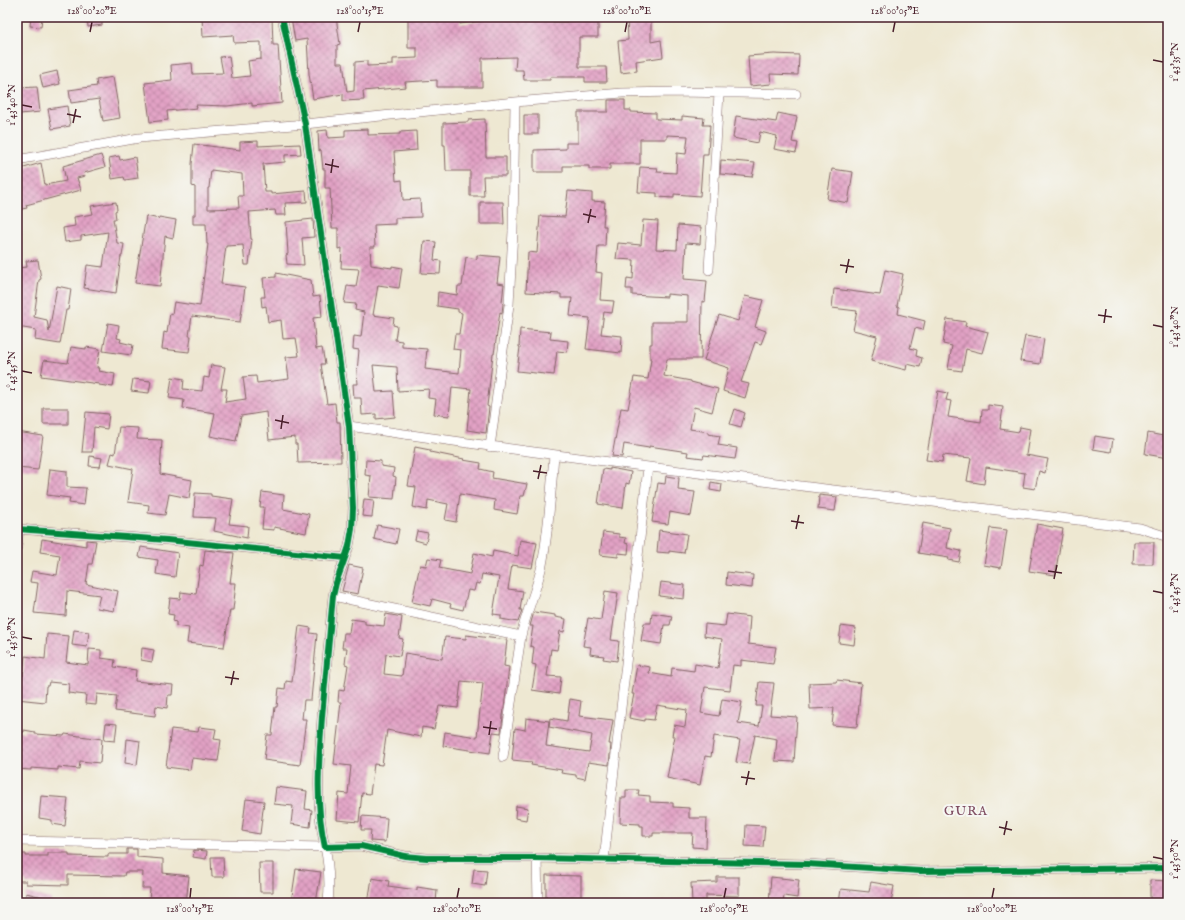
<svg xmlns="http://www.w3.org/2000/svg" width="1185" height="920" font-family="'IM FELL English',serif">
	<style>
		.building { fill: url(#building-cross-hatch); fill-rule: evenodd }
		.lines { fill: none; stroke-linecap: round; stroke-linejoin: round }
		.street-casing { stroke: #836565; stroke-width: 10 }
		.street { stroke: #fff; stroke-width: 9 }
		.cycleway-casing { stroke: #f6f6f2; stroke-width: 8 }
		.cycleway { stroke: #00873e; stroke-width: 6 }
		.ticks { fill: none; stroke: #4a1f2b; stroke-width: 1.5 }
		.labels { text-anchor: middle; stroke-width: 4; stroke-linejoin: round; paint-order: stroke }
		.quarter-label { font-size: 13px; letter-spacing: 1px; fill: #7f4d61; stroke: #f6f6f2 }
		.neatline { fill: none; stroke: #4a1f2b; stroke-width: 1.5 }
		.ticks-label { font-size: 10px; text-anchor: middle; fill: #4a1f2b }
	</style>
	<defs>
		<pattern id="building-cross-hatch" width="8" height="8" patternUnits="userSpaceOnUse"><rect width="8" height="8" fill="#e2a2c5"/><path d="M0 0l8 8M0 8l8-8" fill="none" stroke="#b983a0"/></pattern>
	</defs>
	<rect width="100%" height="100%" fill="#f6f6f2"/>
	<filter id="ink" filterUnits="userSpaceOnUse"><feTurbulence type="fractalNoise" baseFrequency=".025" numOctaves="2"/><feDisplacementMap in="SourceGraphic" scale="8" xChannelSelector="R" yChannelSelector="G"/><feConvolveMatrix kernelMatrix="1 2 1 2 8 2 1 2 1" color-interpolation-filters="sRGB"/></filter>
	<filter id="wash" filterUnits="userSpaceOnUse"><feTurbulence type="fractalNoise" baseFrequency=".012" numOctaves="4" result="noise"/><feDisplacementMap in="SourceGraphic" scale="16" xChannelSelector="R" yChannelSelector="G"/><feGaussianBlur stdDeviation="0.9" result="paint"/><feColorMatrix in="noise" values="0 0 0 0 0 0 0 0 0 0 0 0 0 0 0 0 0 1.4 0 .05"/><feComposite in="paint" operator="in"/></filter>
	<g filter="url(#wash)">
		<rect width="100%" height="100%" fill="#eee8d2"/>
		<g id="blocks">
			<path class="building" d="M31 17H42L41 27 30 26Z
				M87 17H102V25L88 27Z
				M202 17H272L273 45H278L282 103 252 106V103L227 106 196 105 197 108 167 111 168 120 150 122 145 83 172 80 171 65 192 63 193 74 223 73 220 57 229 56 232 78 250 76 248 61 261 59V42L234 43 233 35 203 37Z
				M291 17H336L340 44 337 45V63H343L347 92 354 91 355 62 367 61V66L393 65V59L417 58V48H408V17H461L460 24 481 21V17H512V21L567 22V20L598 19V37H579V67H606L607 82H585V77H550V80H524L523 70H515L516 57 482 58V87H437V80L405 82 406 87 363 91 364 100 343 101V94L313 99 309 74 307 39 295 41Z
				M627 17H651V42L661 40 663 57 636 61 637 71 621 73 618 41 628 40Z
				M774 54 799 55 798 75 770 74 771 84 750 86 748 56Z
				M57 71 60 84 43 88 40 75Z
				M113 77 120 118 103 121 99 99 71 103 69 90 97 86 96 80Z
				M37 87 40 112 20 114 17 88Z
				M608 100H625V110H631V112L656 113V119L682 120V116L704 118 703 125H710L708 154H703L700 196 674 194V198L657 197V193L638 192 640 167 658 168 657 172 676 173 677 153 686 154 688 136 667 135V139H640V164H610V169H589V166H563V172H534V150L566 149V143H578V112H608Z
				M67 106 70 126 52 129 48 109Z
				M778 113 797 117 792 142 798 143 796 153 774 149 777 136 760 132 758 143 733 138 736 116 776 122Z
				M524 115H538V134H524Z
				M485 119 486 157H506V176H483L484 196H470V171H446L445 145H443V123L468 122V120Z
				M368 129V135L400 134V132L416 131 417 150 394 152 396 181 402 180 403 200 420 199 421 217 395 218V224L374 225 375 247H370L371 265 392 268V266L402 268 399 288 378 285 373 315 394 318 393 325 397 326 395 340 402 341V347L427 349 425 369 459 373 461 350 453 349 455 334H459L462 313 458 312V309L437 306 438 292 457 295 458 286H462L466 257 477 259V255L500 257 497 283 504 284 502 302 503 304 502 313 500 312 494 354H493L487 406 489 407 486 433 467 430 471 389 452 387 449 416 434 414 436 399 428 398 429 389 398 391 397 367 373 365 376 392 393 391 395 417 376 419V414L362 415 361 398H354L353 384H358L357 372 359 350 353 349 354 336 361 337 364 312 355 310 356 304 344 303 347 286 356 287 359 269 341 268 342 248 338 249V228H332L330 188H325V169H323L321 150 319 151 318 131 327 130 328 138 345 137V130Z
				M258 141V146L300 144 301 154 285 155V162L263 164 265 192H271V194L306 191 307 202 285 203 286 215H276L275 210 249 212 251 239H252L249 265H245L243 245 226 246 221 284 245 287 240 322 192 316 189 336H191L189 352 162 349 164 332 167 333 170 313 172 314 174 302 200 306 208 244H207L206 224H193V215H195V187L192 186V164L194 144 240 150V142ZM211 170 242 174 243 196H238L239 208 208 209V188H209Z
				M101 155 105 167 84 173 85 176 77 178 81 190 26 205 27 208 17 210V170L41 163 45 185 66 181 63 166Z
				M119 156 120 160 135 157 138 178 125 180 124 177 112 179 109 158Z
				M721 160 755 163 752 177 720 174Z
				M832 169 853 172 848 203 827 199Z
				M568 191 592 193V201L605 202 603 226H606L605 246H598L596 272 602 273 600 300 614 301 612 313 604 312 601 334 622 336 621 353 586 349 590 318 570 316 572 298H561V294L526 292 528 252 537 253 540 216 565 217Z
				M116 202 117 210 115 211 116 219H113L117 243 124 244 122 256H121L116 293 84 288 87 265 103 267 108 232 81 236V240L65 242 63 228 75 226 74 217 93 214 91 206Z
				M480 202H503L504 224H480Z
				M146 216 159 219V217L176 220 173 238 165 236 160 286 135 283Z
				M313 219 314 237 302 238 304 265 287 264 286 255 288 254 286 222Z
				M643 220 658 221 656 249 677 250 678 225 701 227 700 244 686 243 684 279 707 281 705 302 702 301 701 359H667L664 376 691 381V382L718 389 712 412 694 407 690 429 708 432V434L720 436 718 445 737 448 735 459 704 455 703 458 687 456 688 452 649 446V448L624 444 622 457 612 456 621 408 628 409 634 377 648 379 651 359H650V344H652V322H688V296L667 294V297L632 295V289H626L627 278 633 279 634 260 616 259 618 243 641 245Z
				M424 241 436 242 434 260 441 261 440 274 421 273Z
				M38 260 41 279 39 280 34 317 47 320 49 332 57 286 71 289 68 310H66L60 344 35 340 36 330 17 327 19 304H17V293H20L17 268 27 267 26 261Z
				M885 270 903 274 897 306 899 307 898 314 925 321 923 330 915 328 910 348 917 350 916 356 922 358 920 367 907 364 906 370 871 361 877 336 853 330 857 311 832 308 834 289 880 295Z
				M276 273 311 280 313 297 320 296 322 317 313 318 316 349 322 348 325 364H321L327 404 335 403 337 422H340L341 462 298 463 297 444H295V437L269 440 266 412 241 416 236 441 210 436 215 413 183 408 184 400 169 398 172 377 184 379 183 389 202 391 204 377 209 378 211 365 225 367 221 389H227L225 402 246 399 243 377 256 376 257 383 289 379 286 357 299 356 296 338 283 339 281 320 268 322 266 306 262 307 261 297H265L263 278 276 277Z
				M745 296 763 300 755 327 766 331 761 344 755 342 741 382 749 384 745 398 723 391 729 368 704 360 719 315 738 321Z
				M947 319 966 322 965 326 988 332 982 353 966 349 962 371 948 369 952 346 943 344Z
				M108 323 119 325 117 338 121 339 120 342 133 345 131 355 103 351Z
				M520 329 551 332 550 339 568 341 567 352 557 351 554 375 517 371 520 347H519Z
				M1025 336 1044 339 1040 364 1020 361Z
				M71 347 86 349V347L100 349 97 368H100L99 371 115 374 113 387 99 385V384L41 376 44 360 68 363Z
				M133 379 151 381 149 393 131 391Z
				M938 391 948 393 946 400 951 401 948 417 981 422 982 410H988V405L1003 407 1000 429 1019 432 1020 427 1030 429 1026 455 1048 459 1045 473 1039 471 1035 489 1023 487 1025 473 986 467 984 484 967 481 971 458 943 455 942 462 926 460Z
				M43 408H68V424H43Z
				M735 409 745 413 741 427 730 424Z
				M86 412 109 414 107 429 94 427 92 452H82Z
				M119 427 138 428 137 439 162 440 160 474 192 480 189 498 169 494 165 515 148 513 149 505 128 502 133 469 109 464 112 453 115 454Z
				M17 432 43 436 38 470 17 468Z
				M1148 433 1168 437V458L1145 454Z
				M1095 436 1113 439 1111 452 1093 449Z
				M415 447 430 450V452L464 459 463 460 481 463 480 469 493 472 492 478 527 484 524 496H520L517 514 494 510 495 500 460 494 456 522 445 520 448 504 428 500 427 510 413 507 416 487 408 486Z
				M90 456 102 458 100 467 89 466Z
				M366 460 381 461V466L394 468 393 476 396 477 394 499 369 497 371 476 365 475Z
				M610 468 631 472 629 484 626 483 623 508 598 504 603 469 610 470Z
				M50 469 67 471V487L86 488 84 505 69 503 70 498 47 495Z
				M666 476 679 478 678 490 695 492 691 516 670 512 668 524 652 522 658 483 665 484Z
				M711 482 722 484 721 492 710 490Z
				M262 492 284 495 283 509 309 514 306 533 274 527V530L262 529 264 507H260Z
				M195 493 211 494V496L233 499 229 524 248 526 247 538 214 531 216 518 194 517Z
				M819 495 837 497 835 511 818 509Z
				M364 499 374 500 372 517 362 516Z
				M923 523 950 528 947 548 961 551 959 562 948 560 949 558 918 553Z
				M1037 524 1063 529 1055 575 1029 571Z
				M377 525 399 529 396 544 374 539Z
				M990 528 1007 530 1001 568 984 565Z
				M659 530 687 534 684 553 669 551V553L657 552Z
				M417 531 428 533 426 543 415 540Z
				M603 532 619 534V537L626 538 625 543 629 544 628 554 618 553V557L600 555Z
				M42 539 86 546V540L96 541 92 564H89L86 584 118 591 114 611 97 608 100 595 67 591 66 616 34 613 38 583 30 582 32 571 57 575 60 555 40 552Z
				M520 540 537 543 532 568 512 565 508 589 523 591 520 610H522L518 622 501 619V615L493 614 499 577 482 574 480 584 476 583 474 591 468 590 463 610 450 607 451 604 432 599 430 606 412 602 420 565 426 566 428 558 441 560 439 568 470 574 474 553 492 557 493 551 518 556Z
				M1134 542H1154L1153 564H1133Z
				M141 547 178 553 175 577 156 574 158 560 139 557Z
				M205 550 234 553 230 583H236L233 610H230L224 647 187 643 189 628 176 626V622L173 621 174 615 168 614 170 598 180 599 181 592 196 594 200 565 203 566Z
				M349 565 363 568 358 594 342 591Z
				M727 572 753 575 752 588 726 585Z
				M661 582 685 585 684 599 659 596Z
				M605 591 618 593 611 640 619 641 617 661 603 659 604 656 590 654 591 647 583 646 588 618 601 620Z
				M534 612 555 615V617L566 619 564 632 560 631 557 650 551 649 547 676 561 677 559 694 532 690 536 665 532 664 534 647 530 646 533 626H530Z
				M652 613 672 616 670 625H664L661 644 641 641 644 623H651Z
				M386 614 402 617 399 638 403 639 400 656 386 654 384 674 402 676 405 653 442 659 445 637 466 639V635L507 640 504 666 509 667 501 733 493 732 490 753 443 746 445 732 477 737 483 683 461 681 458 708 439 706 434 729 422 727 421 737 387 730 382 765 374 764 370 794 362 793 359 822 337 820 339 793 348 794 351 766 334 764 341 702H338L339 690 344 691 348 665 345 664 347 648H342L344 633H349L351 619 365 621V624L384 626Z
				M727 614 750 617 748 644 776 647 773 664 741 660V666L733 665 730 690 705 687 701 713 719 716 722 699 742 702 738 723 759 726 762 706H756L759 682 774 683 770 715 797 717 794 762 775 761 777 739 755 735 749 764 736 762 740 740 714 736 711 757 705 756 700 785 667 778 675 736H672L674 725 685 727 687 710 657 705 654 720 645 719V721L629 718 634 694H632L637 665 650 667 649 673 671 677 672 668 694 671 695 664 718 668 722 639 704 636 705 624 725 626Z
				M299 626 311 628 310 633 317 634 311 700H304L302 719H306L300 765 264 760 267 735H272L275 707H277L279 688 285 689 286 681 292 682Z
				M841 626 856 628 854 645 839 643Z
				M74 630 89 632 87 647 72 645Z
				M47 634 69 636 66 662 88 665 89 649 101 650V658L115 660 114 667 136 670 135 681 173 685 172 695H168L167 708 156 706 155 716 115 711 117 696 97 694 96 705 85 704 86 695 68 693 69 684 49 682 48 686H46L45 702 17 699V675L23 676 25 656 45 659Z
				M142 648 154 650 152 662 141 660Z
				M837 680 861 683 857 727 832 725 834 708 810 709 809 683 836 682Z
				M570 699 581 701 579 716 613 720 609 744H611L609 765 588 762 585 779 576 777V775L561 773 562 770 531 765 532 762 512 760 515 728 525 730 526 718 549 721 546 746 589 752 592 735 549 727 550 718 567 721Z
				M106 723 117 724 115 741 104 740Z
				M199 727 216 729 214 739 221 740 218 761 192 758 190 770 166 767 171 729 198 732Z
				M24 730 35 732V734L64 736 65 734 102 739 100 763 80 761 79 769 58 767V770L31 768V770L17 769V732H24Z
				M127 739 140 741 137 765 125 763Z
				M276 787 307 791 305 809 312 810 310 827 291 824 293 806 274 804Z
				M626 790H639L638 795 650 796V802L673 803V807L689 808V818H707L706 848 692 847 693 833H653V836H643V826H640V824L620 823 621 798H626Z
				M41 796 68 798 65 826 52 824V820L39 818Z
				M246 799 264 801 260 834 242 831Z
				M516 806 528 808 526 820 515 818Z
				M362 816 387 818 385 842 370 841 371 830H361Z
				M746 825 765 826 763 847 745 846Z
				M127 849H137V857L163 859V873L189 876 186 903H149L150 888H142L143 872H125L124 876 68 875V885L26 884V881H17V854H26V856H48V853H69V856L108 857V854H127Z
				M194 850 207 851 206 859 193 857Z
				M211 857H223L224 877H212Z
				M259 863H273V892H260Z
				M296 869 321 872 316 903H291Z
				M474 869 487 870 485 886 472 884Z
				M546 875 581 876V903H546Z
				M717 877H739V896L706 895V903H692L691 883 717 882Z
				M771 877 799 880 797 898 784 896 783 903H769Z
				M372 878 389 881 388 886 417 890V887L437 890 436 903H368Z
				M1150 880 1168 881V903H1150Z
				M871 882 894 886 891 903H839L841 889 869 892Z
				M26 893 51 899V903H25Z"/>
		</g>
	</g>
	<g filter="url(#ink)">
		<use href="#blocks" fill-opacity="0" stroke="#836565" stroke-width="1"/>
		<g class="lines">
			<defs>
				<path id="street" d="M17 160 139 138 305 124 515 102 622 93 677 92 796 94
					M709 270 719 93
					M349 426C612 465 876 494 1140 528L1168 537
					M490 447 509 305 513 231 515 102
					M17 529 167 540 345 558 349 546 352 529 353 508 349 426 305 124 282 17
					M17 547 19 529
					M345 558 336 583 333 596C329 636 326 676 322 717 319 760 315 804 325 847L361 846 405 856 427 858H537L807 864 920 871 1168 868
					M333 596 521 636
					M503 757 521 636C526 612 537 589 542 565 549 529 551 492 554 455
					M17 841 325 847C329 866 330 883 328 903
					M537 858 538 903
					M604 860 648 467"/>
			</defs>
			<use href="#street" class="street-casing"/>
			<use href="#street" class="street"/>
			<defs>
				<path id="cycleway" d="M17 529 167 540 345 558 349 546 352 529 353 508 349 426 305 124 282 17
					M345 558 336 583 333 596C329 636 326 676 322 717 319 760 315 804 325 847L361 846 405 856 427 858H537L807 864 920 871 1168 868"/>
			</defs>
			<use href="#cycleway" class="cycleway-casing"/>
			<use href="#cycleway" class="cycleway"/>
		</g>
	</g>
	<path class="ticks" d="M90 32 92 22M358 32 360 22M625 32 627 22M893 32 895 22M1153 60 1163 62M22 105 32 107M67 114 81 117M73 123 76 109M325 164 339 167M331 173 333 159M583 214 596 217M588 223 591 209M840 265 854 267M846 273 849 259M1098 315 1112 317M1104 323 1106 309M1153 325 1163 327M22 371 32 373M275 420 289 423M281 429 283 415M533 471 547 473M538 479 541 465M791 521 804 523M796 529 799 515M1048 571 1062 573M1054 579 1057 565M1153 591 1163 593M22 637 32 639M225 677 239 679M231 685 234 671M483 727 497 729M489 735 491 721M741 777 755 779M746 785 749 771M999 827 1012 830M1004 835 1007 821M1153 857 1163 859M190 898 191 888M457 898 459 888M724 898 726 888M992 898 994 888"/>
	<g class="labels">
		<g class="quarter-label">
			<text x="966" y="815">GURA</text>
		</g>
	</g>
	<rect width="1185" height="920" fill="none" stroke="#f6f6f2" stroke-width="44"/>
	<rect x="22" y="22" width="1141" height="876" class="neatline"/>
	<g class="ticks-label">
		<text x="92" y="14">128°00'20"E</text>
		<text x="360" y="14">128°00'15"E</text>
		<text x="627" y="14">128°00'10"E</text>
		<text x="895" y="14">128°00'05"E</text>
		<text transform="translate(1174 62) rotate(-90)" y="4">1°43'35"N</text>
		<text transform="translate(11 105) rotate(-90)" y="4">1°43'40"N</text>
		<text transform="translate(1174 327) rotate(-90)" y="4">1°43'40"N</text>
		<text transform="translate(11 371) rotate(-90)" y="4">1°43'45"N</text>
		<text transform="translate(1174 593) rotate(-90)" y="4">1°43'45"N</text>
		<text transform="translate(11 637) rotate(-90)" y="4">1°43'50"N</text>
		<text transform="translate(1174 859) rotate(-90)" y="4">1°43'50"N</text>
		<text x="190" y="912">128°00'15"E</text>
		<text x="457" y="912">128°00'10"E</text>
		<text x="724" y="912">128°00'05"E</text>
		<text x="992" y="912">128°00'00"E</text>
	</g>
</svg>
